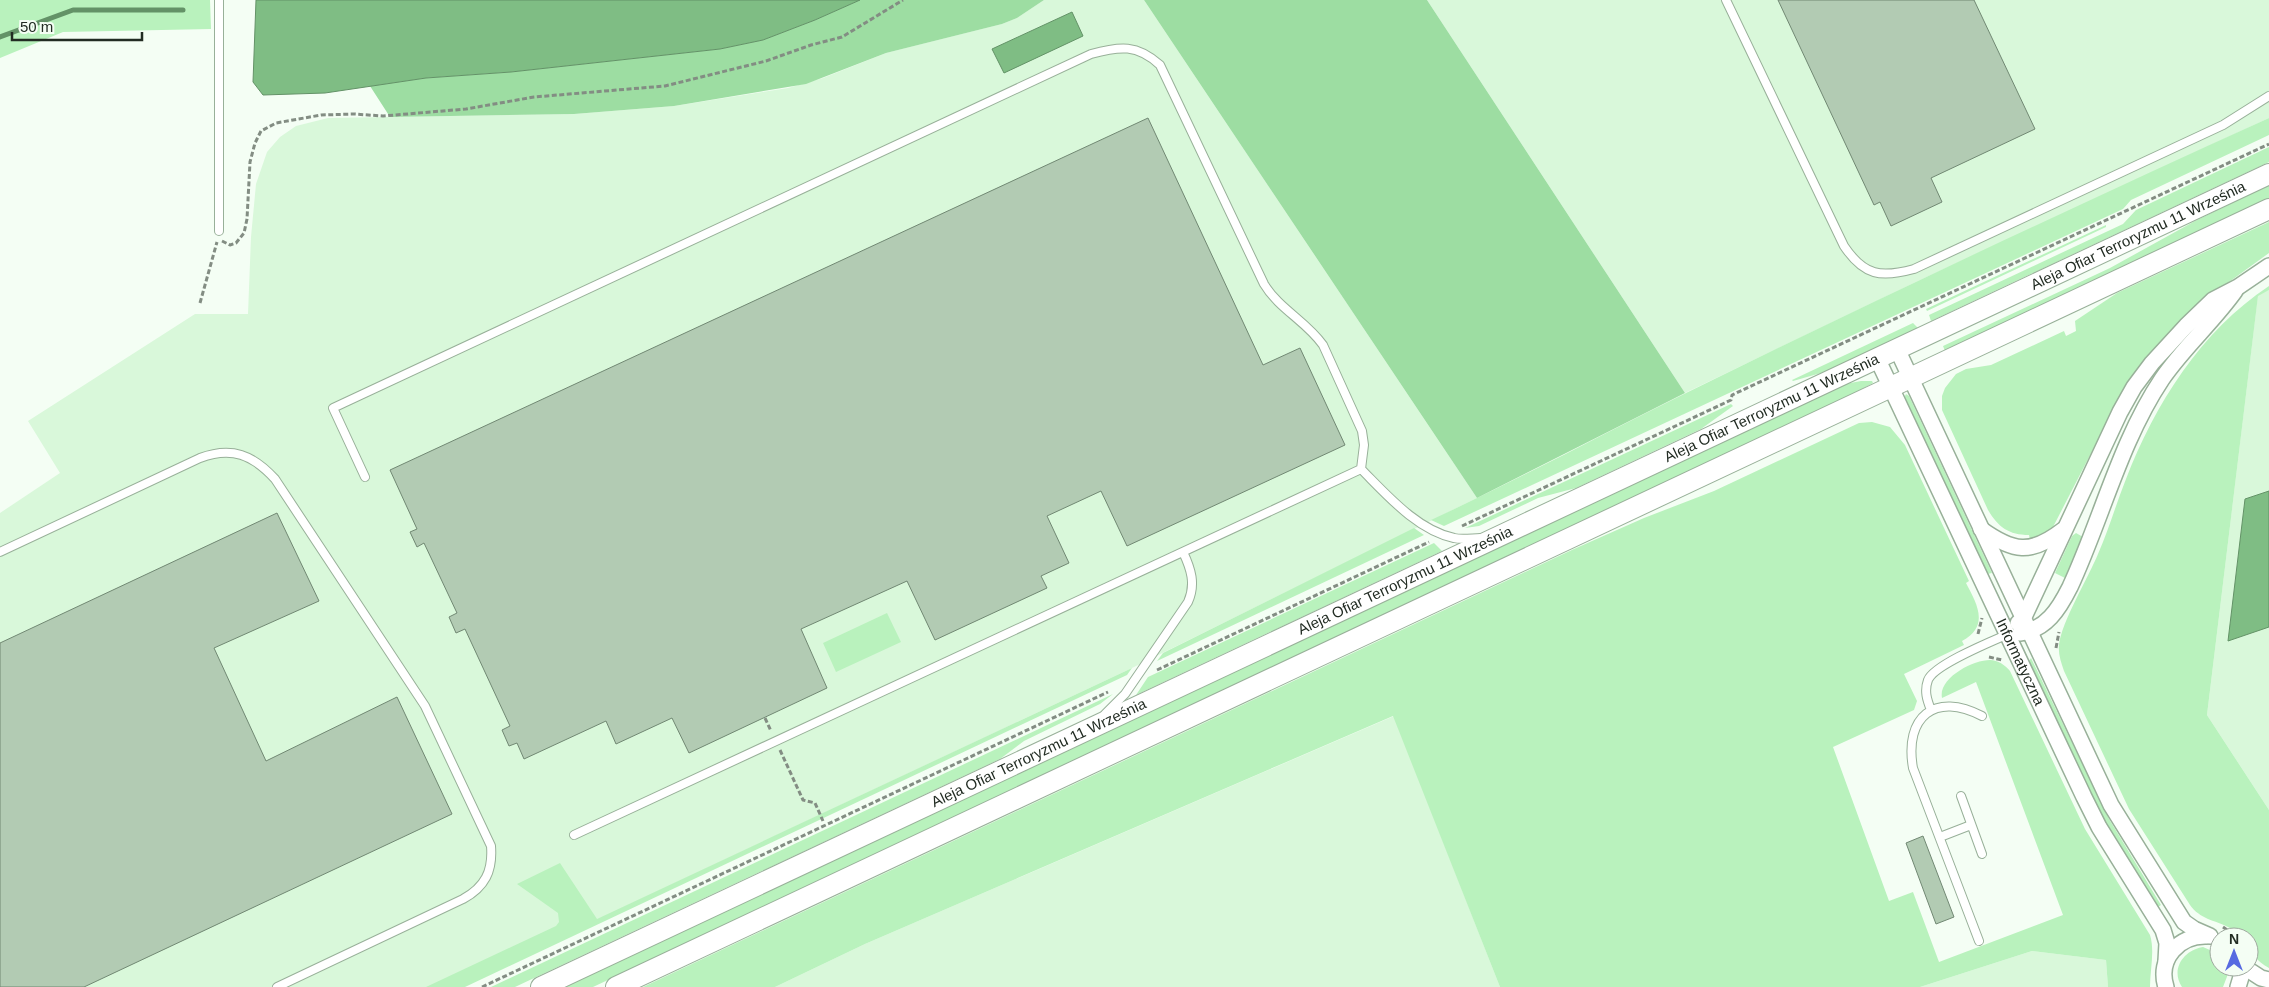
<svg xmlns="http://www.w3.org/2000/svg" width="2269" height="987" font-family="Helvetica,sans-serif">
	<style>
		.built { fill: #d9f8da }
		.green { fill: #b9f2bd }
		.forest { fill: #9ddda2 }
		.water { fill: #7fbd84; stroke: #639267 }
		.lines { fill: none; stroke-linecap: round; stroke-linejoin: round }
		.stream { stroke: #639267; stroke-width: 5 }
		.building { fill: #b2cbb3; stroke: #718873 }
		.lane-casing { stroke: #98b099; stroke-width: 10 }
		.street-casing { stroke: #98b099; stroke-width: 18 }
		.secondary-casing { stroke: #98b099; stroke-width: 22 }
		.path { stroke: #838d83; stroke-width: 3; stroke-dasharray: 5 2.5; stroke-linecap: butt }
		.lane { stroke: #fff; stroke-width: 8 }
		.street { stroke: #fff; stroke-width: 15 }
		.secondary { stroke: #fff; stroke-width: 20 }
		.labels { text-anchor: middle; stroke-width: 4; stroke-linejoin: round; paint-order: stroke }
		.street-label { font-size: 15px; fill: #222c23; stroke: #f4fef4 }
	</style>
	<rect width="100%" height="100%" fill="#f4fef4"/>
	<path class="built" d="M1044 0H1144L1477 498 1132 668 454 987H0V513L60 473 28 421 195 314H248L251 237 256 184 267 152 280 137 296 126 328 118 574 114 674 106 788 88 823 78 886 53 1002 24 1017 18Z
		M1427 0H2269V118L1918 281 1685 393Z
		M2269 290V810L2207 715 2258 295Z
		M1394 716 1500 987H775L865 944Z
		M2032 951 2106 960 2108 987H1920Z"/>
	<path class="green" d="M0 0H210L211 29 63 32 0 58Z
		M2269 118V135L2131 200 2123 209 1444 526 1431 520C1517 480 1601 435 1686 393 1879 298 2073 207 2269 118Z
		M2269 147V162L1931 321 1929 315 2123 224 2136 210Z
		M2269 185V199L1945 351 1943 346 2110 268 2195 221Z
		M2269 222V253L2211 295 2119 399 2053 527 2040 537 2030 540 2029 535C2009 535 1998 527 1988 510L1942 410V396L1945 388 1956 374 1966 369 1991 365 2064 331 2066 336 2076 331 2075 321 2117 293Z
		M2106 225V227L1927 311 1926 309Z
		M2269 286V290L2258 296 2207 715 2269 810V968C2256 961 2249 952 2249 937 2239 937 2236 931 2228 927 2214 920 2200 919 2190 905L2129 809 2064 671C2061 662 2058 654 2059 645 2061 623 2089 576 2098 554 2109 529 2116 504 2126 479 2155 404 2201 331 2269 286Z
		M1913 323 1919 329 1835 369 1793 381 1792 380Z
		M1861 381H1872L1873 383 1842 400 593 987H564L1845 384Z
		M1906 394 1909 396 1992 573 1987 574 1904 398Z
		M1731 404 1733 406 1701 429 1576 488 1538 498 1479 526 1465 528Z
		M1872 422 1890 427 1905 445 1969 581 1966 583C1977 604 1990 626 1962 641L1964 645 1904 674 1917 701 1914 710 1833 747 1889 901 1913 892 1939 962 2063 915 1976 682 1942 698C1938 678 1973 660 1990 660 1998 660 2005 665 2010 671L2085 829 2150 935C2155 951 2150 970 2150 987H2108L2106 960 2032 951 1920 987H1500L1393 716 865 944 775 987H643L1574 549 1644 518 1714 491 1859 423Z
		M1414 528 1424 535 1157 661 1163 653Z
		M2076 533 2083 537 2067 579 2055 573 2072 536Z
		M1434 543 1442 551 1136 695 1148 677Z
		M887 613 901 642 836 672 823 643Z
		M2031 658 2109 819 2161 905 2158 907 2104 821 2034 673 2029 661Z
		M1132 668 1127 675 465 987H426L556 926 559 922 558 913 517 884 560 863 597 919Z
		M1113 694 1100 704 1024 741 1000 759 515 987H491Z
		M2203 947 2219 954V967H2227L2228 974 2223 987H2182C2170 969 2184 950 2203 947Z"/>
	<path class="forest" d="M860 0H1044L1017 18 1002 24 886 53 806 84 674 106 574 114 390 117 370 86 426 78 511 72 720 49 763 40 815 20Z
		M1144 0H1427L1685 393 1477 498Z"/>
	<path class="water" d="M256 0H860L815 20 763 40 720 49 511 72 426 78 325 93 263 95 253 82Z
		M1072 12 1083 36 1004 73 992 49Z
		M2269 491V627L2228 641 2245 499Z"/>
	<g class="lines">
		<path class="stream" d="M0 37 73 10H183"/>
	</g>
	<path class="building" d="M1778 0H1974L2035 129 1931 178 1942 202 1891 226 1880 202 1874 205Z
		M1148 118 1263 365 1300 348 1345 445 1127 546 1101 491 1047 516 1069 563 1041 576 1047 588 935 640 907 581 801 629 827 688 689 753 672 718 616 744 606 721 524 759 517 743 509 746 502 730 510 726 465 629 456 633 449 617 457 613 424 543 417 547 410 532 417 529 390 470Z
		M277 513 319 601 214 648 266 761 397 697 452 814 84 987H0V643Z
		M1923 836 1954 917 1936 924 1906 843Z"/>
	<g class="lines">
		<defs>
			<path id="lane" d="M1726 0 1844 246C1864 276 1881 278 1914 269L2223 125 2269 96
				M219 231V0
				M365 477 333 408 1091 54C1120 46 1137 44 1160 65L1264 284C1279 309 1306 321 1323 345L1362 431 1364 445 1361 469C1387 495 1417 530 1454 538 1462 540 1473 538 1481 538
				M0 552 200 458C232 446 253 455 275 479L425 706 491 846C493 871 485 887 463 899L277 987
				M1931 710C1927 700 1924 691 1928 680 1934 665 1990 642 2006 635
				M1105 714 1125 694 1188 602C1196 584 1191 569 1183 552
				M1961 796 1982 854
				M574 835 1361 469
				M1940 837 1971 825
				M1979 941 1913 768C1904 717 1935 691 1982 716"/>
			<g id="street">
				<path d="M1897 349 2111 805 2184 922 2194 929 2210 936"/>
				<path id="s1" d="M1877 358 2084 797 2099 827 2163 930 2167 943 2166 961"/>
				<path d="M1981 529C2013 552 2031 555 2063 530"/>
				<path d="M2018 623 2023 619 2120 412 2134 387 2152 363 2186 326 2213 300 2238 287 2269 266"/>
				<path d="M2020 633C2046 630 2059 609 2070 587 2102 518 2120 442 2162 379 2184 347 2213 322 2235 291"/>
				<path d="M2244 967 2261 978 2269 980"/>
				<path d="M2166 987C2157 959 2179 935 2207 936"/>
				<path d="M2238 987 2241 977 2239 967"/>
			</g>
			<g id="secondary">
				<path id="s2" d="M541 987 2269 174"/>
				<path d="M616 987 2269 209"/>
			</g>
		</defs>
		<use href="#lane" class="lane-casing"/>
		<use href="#street" class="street-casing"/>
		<use href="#secondary" class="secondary-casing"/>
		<path class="path" d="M222 241 230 245 236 243 244 233 247 219 250 162 255 143 261 131 276 123 321 115 354 114 383 116 466 109 534 97 665 86 766 61 811 45 842 37 903 0
			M200 303 217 242
			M1462 526 1731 400 1732 395 2269 144
			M1978 634 1982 618
			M2056 648 2059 632
			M1989 657 2002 660
			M1157 670 1429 542
			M765 718 771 731
			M780 750 803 800 815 803 823 821
			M2223 927 2237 937
			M482 987 1108 692"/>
		<use href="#lane" class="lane"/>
		<use href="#street" class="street"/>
		<use href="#secondary" class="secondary"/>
	</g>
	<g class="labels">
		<g class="street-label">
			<text dy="5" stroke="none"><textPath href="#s2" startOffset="1765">Aleja Ofiar Terroryzmu 11 Września</textPath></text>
			<text dy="5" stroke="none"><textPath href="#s2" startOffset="1360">Aleja Ofiar Terroryzmu 11 Września</textPath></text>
			<text dy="5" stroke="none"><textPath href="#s2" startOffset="955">Aleja Ofiar Terroryzmu 11 Września</textPath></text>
			<text dy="5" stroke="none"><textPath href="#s1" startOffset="336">Informatyczna</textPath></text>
			<text dy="5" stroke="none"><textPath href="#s2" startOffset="550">Aleja Ofiar Terroryzmu 11 Września</textPath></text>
		</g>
	</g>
	<g transform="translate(2234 952)"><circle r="24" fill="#f4fef4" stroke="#a0aaa0"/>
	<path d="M0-4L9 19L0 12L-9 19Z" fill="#576ae1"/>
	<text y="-8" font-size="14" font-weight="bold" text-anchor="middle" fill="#222c23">N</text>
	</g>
	<path d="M12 32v8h130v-8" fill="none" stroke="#222c23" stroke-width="2.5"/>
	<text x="20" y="32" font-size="15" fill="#222c23" stroke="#f4fef4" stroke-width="4" paint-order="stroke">50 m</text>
</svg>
